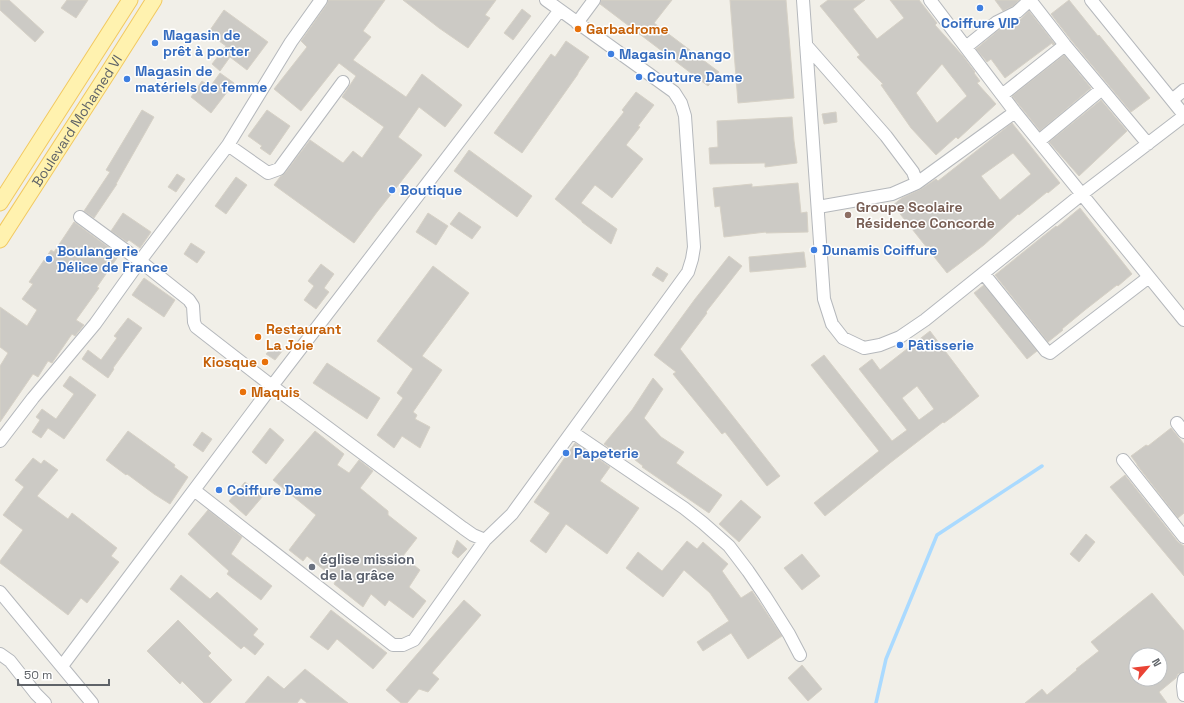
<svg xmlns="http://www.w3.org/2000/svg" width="1184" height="703" font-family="'Space Grotesk',sans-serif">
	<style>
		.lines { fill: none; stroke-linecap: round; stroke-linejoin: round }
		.stream { stroke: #aadaff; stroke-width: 3.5 }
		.building { fill: #cccac5; stroke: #d6d1c6; fill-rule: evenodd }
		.minor-casing { stroke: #b5b8bc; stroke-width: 14 }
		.major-casing { stroke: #f2c960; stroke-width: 17 }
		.minor { stroke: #fff; stroke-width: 12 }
		.major { stroke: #fff2af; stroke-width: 15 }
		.shop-dot { fill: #3f7fe0; stroke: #fff; stroke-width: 1.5 }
		.food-dot { fill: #e8710a; stroke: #fff; stroke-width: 1.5 }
		.education-dot { fill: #8d6e63; stroke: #fff; stroke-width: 1.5 }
		.worship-dot { fill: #6b7280; stroke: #fff; stroke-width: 1.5 }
		.labels { text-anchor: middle; stroke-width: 3; stroke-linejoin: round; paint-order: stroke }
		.shop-label { font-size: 14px; font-weight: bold; fill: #366cbe; stroke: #fff; text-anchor: start }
		.food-label { font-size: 14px; font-weight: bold; fill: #c56008; stroke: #fff; text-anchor: start }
		.street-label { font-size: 14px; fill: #5f6368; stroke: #fff }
		.education-label { font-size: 14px; font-weight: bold; fill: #785e54; stroke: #fff; text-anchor: start }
		.worship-label { font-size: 14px; font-weight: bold; fill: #5b616d; stroke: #fff; text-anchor: start }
	</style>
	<rect width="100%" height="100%" fill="#f1efe8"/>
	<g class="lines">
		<path class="stream" d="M876 703 886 659 937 535 1042 466"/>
	</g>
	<path class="building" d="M0 0H9L44 32 35 42 0 10Z
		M67 0H88L76 18 61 8Z
		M328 0H385L363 31 371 37 353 60 406 97 422 74 462 105 445 127 419 107 398 137 422 155 377 212 354 243 274 185 280 177 285 173 310 140 343 163 353 151 362 158 384 127 342 97 356 76 339 63 301 111 274 89 307 47 301 41 327 4Z
		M403 0H496L485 15 490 18 468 48 439 28Z
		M601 0H672L654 23 719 72 708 86 600 4Z
		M730 0H786L794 98 738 103Z
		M828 0H865L853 9 877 39 904 18 890 0H919L937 23 935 25 963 56 975 72 974 73 980 81 977 83 996 104 958 139 956 137 936 155 911 128 881 85 883 84 857 57 860 55 820 6ZM942 64 967 96 937 123 916 93Z
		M995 0H1019L1013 6 1003 11Z
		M1069 0 1098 36 1099 35 1150 98 1131 112 1071 40 1051 14Z
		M522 9 531 16 513 40 504 33Z
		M224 10 268 42 247 70 230 57 220 71 212 64 226 46 208 33Z
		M1029 11 1055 44 1053 45 1052 43 1005 78 991 59 987 62 976 49 1001 28 1021 19Z
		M566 41 589 57 578 73V74L522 153 494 133 551 54 555 57Z
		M1064 55 1091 88 1040 131 1012 96Z
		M220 73 234 83 211 113 191 97 202 81 210 87Z
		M636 92 654 105 638 126 640 127 626 145 643 159 612 198 595 185 581 203 617 229 611 244 582 222V221L555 199 624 112 622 110Z
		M1101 100 1127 131 1079 176 1049 142Z
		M142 110 154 117 116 184H117L94 218 84 211 110 172 106 170Z
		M267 110 290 126 270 155 260 148 262 146 248 136Z
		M836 112 837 122 824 124 822 114Z
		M792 117 794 141 797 163 765 167V163L710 164 709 148 718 147 717 121Z
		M1012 123 1060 183 1048 193 1047 192 1019 215 1018 214 984 245 947 273 893 205 902 198 921 189 936 179 938 181ZM1013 153 1031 174 1000 200 981 176Z
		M469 150 532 196 517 217 454 171Z
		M177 174 185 179 176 192 168 187Z
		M236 177 247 185 226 214 215 206Z
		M798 183 801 213 807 212 808 232 766 233V232L724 237 720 206 715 207 713 188 752 184V187Z
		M1080 208 1132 274 1118 286 1117 285 1085 310 1062 329 1063 330 1048 342 995 275 1042 237 1056 226 1057 227Z
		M459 212 481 227 472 239 450 224Z
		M123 213 151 232 140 248 129 240 127 242 111 231Z
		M428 213 448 226 436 245 416 232Z
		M74 222 119 255 97 287 99 288 76 320 84 325 75 336 72 334 52 363 48 361 38 377 33 374 0 422V366L8 353 0 347V307L27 326 37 310 22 299 33 284 29 282 51 250 54 252Z
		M191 243 205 252 197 263 184 254Z
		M804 252 806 267 750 272 749 257Z
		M729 256 742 266 706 312 707 313 680 349 780 476 767 486 725 432 722 434 673 374 676 372 654 355 695 299Z
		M321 264 334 274 324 288 329 292 316 309 304 300 314 286 308 281Z
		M433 266 469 293 422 356 442 370 413 412 417 415 415 419 430 427 420 448 402 436 394 448 377 435 403 398 397 393 413 369 377 341Z
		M657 267 668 274 663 282 652 275Z
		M144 278 175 300 164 317 132 295Z
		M984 285 1037 351 1027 359 974 293Z
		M128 318 142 328 113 368 114 369 108 378 82 359 88 350 101 360 117 338 114 336Z
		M930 331 979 396 956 414 944 423 943 422 890 463 825 516 814 503 879 451 811 365 824 355 892 441 907 430 859 369 872 359 880 370ZM917 386 934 409 919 420 902 398Z
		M275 344 283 350 275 360 266 354Z
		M327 363 380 398 367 419 313 383Z
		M70 376 96 395 64 439 48 428 41 438 32 432 40 420 36 417 42 409 56 419 74 394 63 386Z
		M653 378 663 389 644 418 661 437 684 452 676 463 722 495 709 513 642 467 643 466 622 450 619 455 604 444 632 410Z
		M270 428 284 440 266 464 252 452Z
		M1171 428 1184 444V513L1178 518 1137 465V464L1131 456 1146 445 1148 446Z
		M128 431 175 465 174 467 188 477 170 504 154 494 127 474 126 475 106 460Z
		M315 431 344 454 337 465 349 473 359 460 373 471 360 488 388 511V515L417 538 403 556 420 570 409 587 426 601 413 618 389 600 385 606 371 594 363 607 334 584 336 580 307 556 303 561 289 550 316 515 273 480Z
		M202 432 212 439 203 452 193 445Z
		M575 443 610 467 600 481 639 508 607 554 566 524 546 553 530 541 550 513 534 502Z
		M33 458 41 464 44 460 58 470 37 496 68 519 72 513 117 548 111 556 119 562 87 603 81 598 68 615 0 563V561L23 530 3 515 24 487 15 480Z
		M1125 475 1178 542 1184 546V576L1110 487Z
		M245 482 263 496 246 516 229 501Z
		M741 500 761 517 739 542 719 524Z
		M208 510 242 537 231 554 272 586 261 600 227 574 229 571 188 534Z
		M1086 534 1095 542 1079 562 1070 554Z
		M457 540 467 549 458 558 452 553Z
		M687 541 697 549 703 542 728 564 722 571 741 598 752 591 782 636 748 659 731 633 703 651 697 642 729 621 710 593 684 570 663 597 626 568 638 552 662 571Z
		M802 554 820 576 802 590 784 568Z
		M181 575 210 599 217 592 258 629 253 635 264 644 255 655 244 646 241 649 170 589Z
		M1152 593 1184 631V672L1178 674 1176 678 1159 692 1167 703H1025L1042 689 1047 695 1077 670 1076 669 1099 651 1091 642ZM1136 655H1160V679H1136Z
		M464 600 481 615 432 673 439 679 428 692 419 689 407 703H401L386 690Z
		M331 610 387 653 373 669 337 639 328 650 310 637Z
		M178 620 211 653 208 656 232 680 210 703H204L182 681 180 684 147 651Z
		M802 665 822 689 808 701 788 678Z
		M305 669 348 703H307L301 698 297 703H245L268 676 284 689Z"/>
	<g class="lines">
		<defs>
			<path id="minor" d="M803 0 824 299 832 324 843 338 864 348 880 345 900 337 925 320 1082 194 1184 116
				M930 0 1015 112 1184 320
				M1030 0 1065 45 1148 144
				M1091 0 1184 115
				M577 23 594 0
				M806 45 886 136 913 172 917 183 892 194 818 207
				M966 47 997 22 1017 12 1030 0
				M1002 95 1065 45
				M1172 100 1184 90
				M1039 141 1102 89
				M228 145 268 173 279 169 343 82
				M917 183 1015 112
				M80 217 140 261 189 300 193 306 194 322 196 327 272 386 463 528 473 535 485 540 512 514 688 272 692 259 694 247 685 116 681 103 674 92 546 0
				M984 274 1046 351 1050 353 1149 277
				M1177 423 1184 432
				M572 432 684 508 703 523 729 546 748 571 765 596 789 634 800 655
				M0 441 33 398 95 324 140 261 228 145 291 42 321 0
				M1123 460 1184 537
				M194 490 393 645H403L414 640 485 540
				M0 592 92 703
				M0 654 10 661 36 694 45 703
				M62 666 272 386 560 10
				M1184 679 1183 686 1184 695"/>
			<g id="major">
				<path d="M0 203 130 0"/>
				<path id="s1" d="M0 240 109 71 154 0"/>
			</g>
		</defs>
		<use href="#minor" class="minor-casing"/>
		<use href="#major" class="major-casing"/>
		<use href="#minor" class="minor"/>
		<use href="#major" class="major"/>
	</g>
	<g class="shop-dot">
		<circle cx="980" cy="8" r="4"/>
		<circle cx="155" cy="43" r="4"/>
		<circle cx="611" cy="54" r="4"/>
		<circle cx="639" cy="77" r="4"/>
		<circle cx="127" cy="79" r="4"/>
		<circle cx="392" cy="190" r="4"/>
		<circle cx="814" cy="250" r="4"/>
		<circle cx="49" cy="259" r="4"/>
		<circle cx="900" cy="345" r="4"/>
		<circle cx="566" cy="453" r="4"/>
		<circle cx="219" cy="490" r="4"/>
	</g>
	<g class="food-dot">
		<circle cx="578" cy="29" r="4"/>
		<circle cx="258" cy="337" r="4"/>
		<circle cx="265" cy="362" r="4"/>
		<circle cx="243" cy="392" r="4"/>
	</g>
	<circle class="education-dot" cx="848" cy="215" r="4"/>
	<circle class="worship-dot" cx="312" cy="567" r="4"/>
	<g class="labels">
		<g class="shop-label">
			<text x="980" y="28" text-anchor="middle">Coiffure VIP</text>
			<text x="163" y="40">Magasin de<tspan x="163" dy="16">prêt à porter</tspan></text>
			<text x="619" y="59">Magasin Anango</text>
			<text x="135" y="76">Magasin de<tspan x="135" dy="16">matériels de femme</tspan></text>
			<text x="647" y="82">Couture Dame</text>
			<text x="400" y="195">Boutique</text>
			<text x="822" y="255">Dunamis Coiffure</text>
			<text x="57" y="256">Boulangerie<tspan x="57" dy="16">Délice de France</tspan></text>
			<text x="908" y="350">Pâtisserie</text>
			<text x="574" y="458">Papeterie</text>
			<text x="227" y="495">Coiffure Dame</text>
		</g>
		<g class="food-label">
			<text x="586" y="34">Garbadrome</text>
			<text x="266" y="334">Restaurant<tspan x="266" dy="16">La Joie</tspan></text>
			<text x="257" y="367" text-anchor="end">Kiosque</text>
			<text x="251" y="397">Maquis</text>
		</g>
		<g class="street-label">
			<text dy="5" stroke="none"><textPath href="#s1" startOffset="142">Boulevard Mohamed VI</textPath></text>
		</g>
		<g class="education-label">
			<text x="856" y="212">Groupe Scolaire<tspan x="856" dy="16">Résidence Concorde</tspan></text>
		</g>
		<g class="worship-label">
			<text x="320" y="564">église mission<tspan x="320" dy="16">de la grâce</tspan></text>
		</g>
	</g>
	<g transform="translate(1148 667) rotate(62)"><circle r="19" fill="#ffffff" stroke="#bfc1c3"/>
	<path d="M0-3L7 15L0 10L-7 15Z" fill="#ea4335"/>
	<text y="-6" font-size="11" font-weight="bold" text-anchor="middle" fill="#5f6368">N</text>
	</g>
	<path d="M18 679v6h91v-6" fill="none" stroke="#5f6368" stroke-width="2"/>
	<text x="24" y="679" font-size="12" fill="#5f6368" stroke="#ffffff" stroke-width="3" paint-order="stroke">50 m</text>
</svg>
